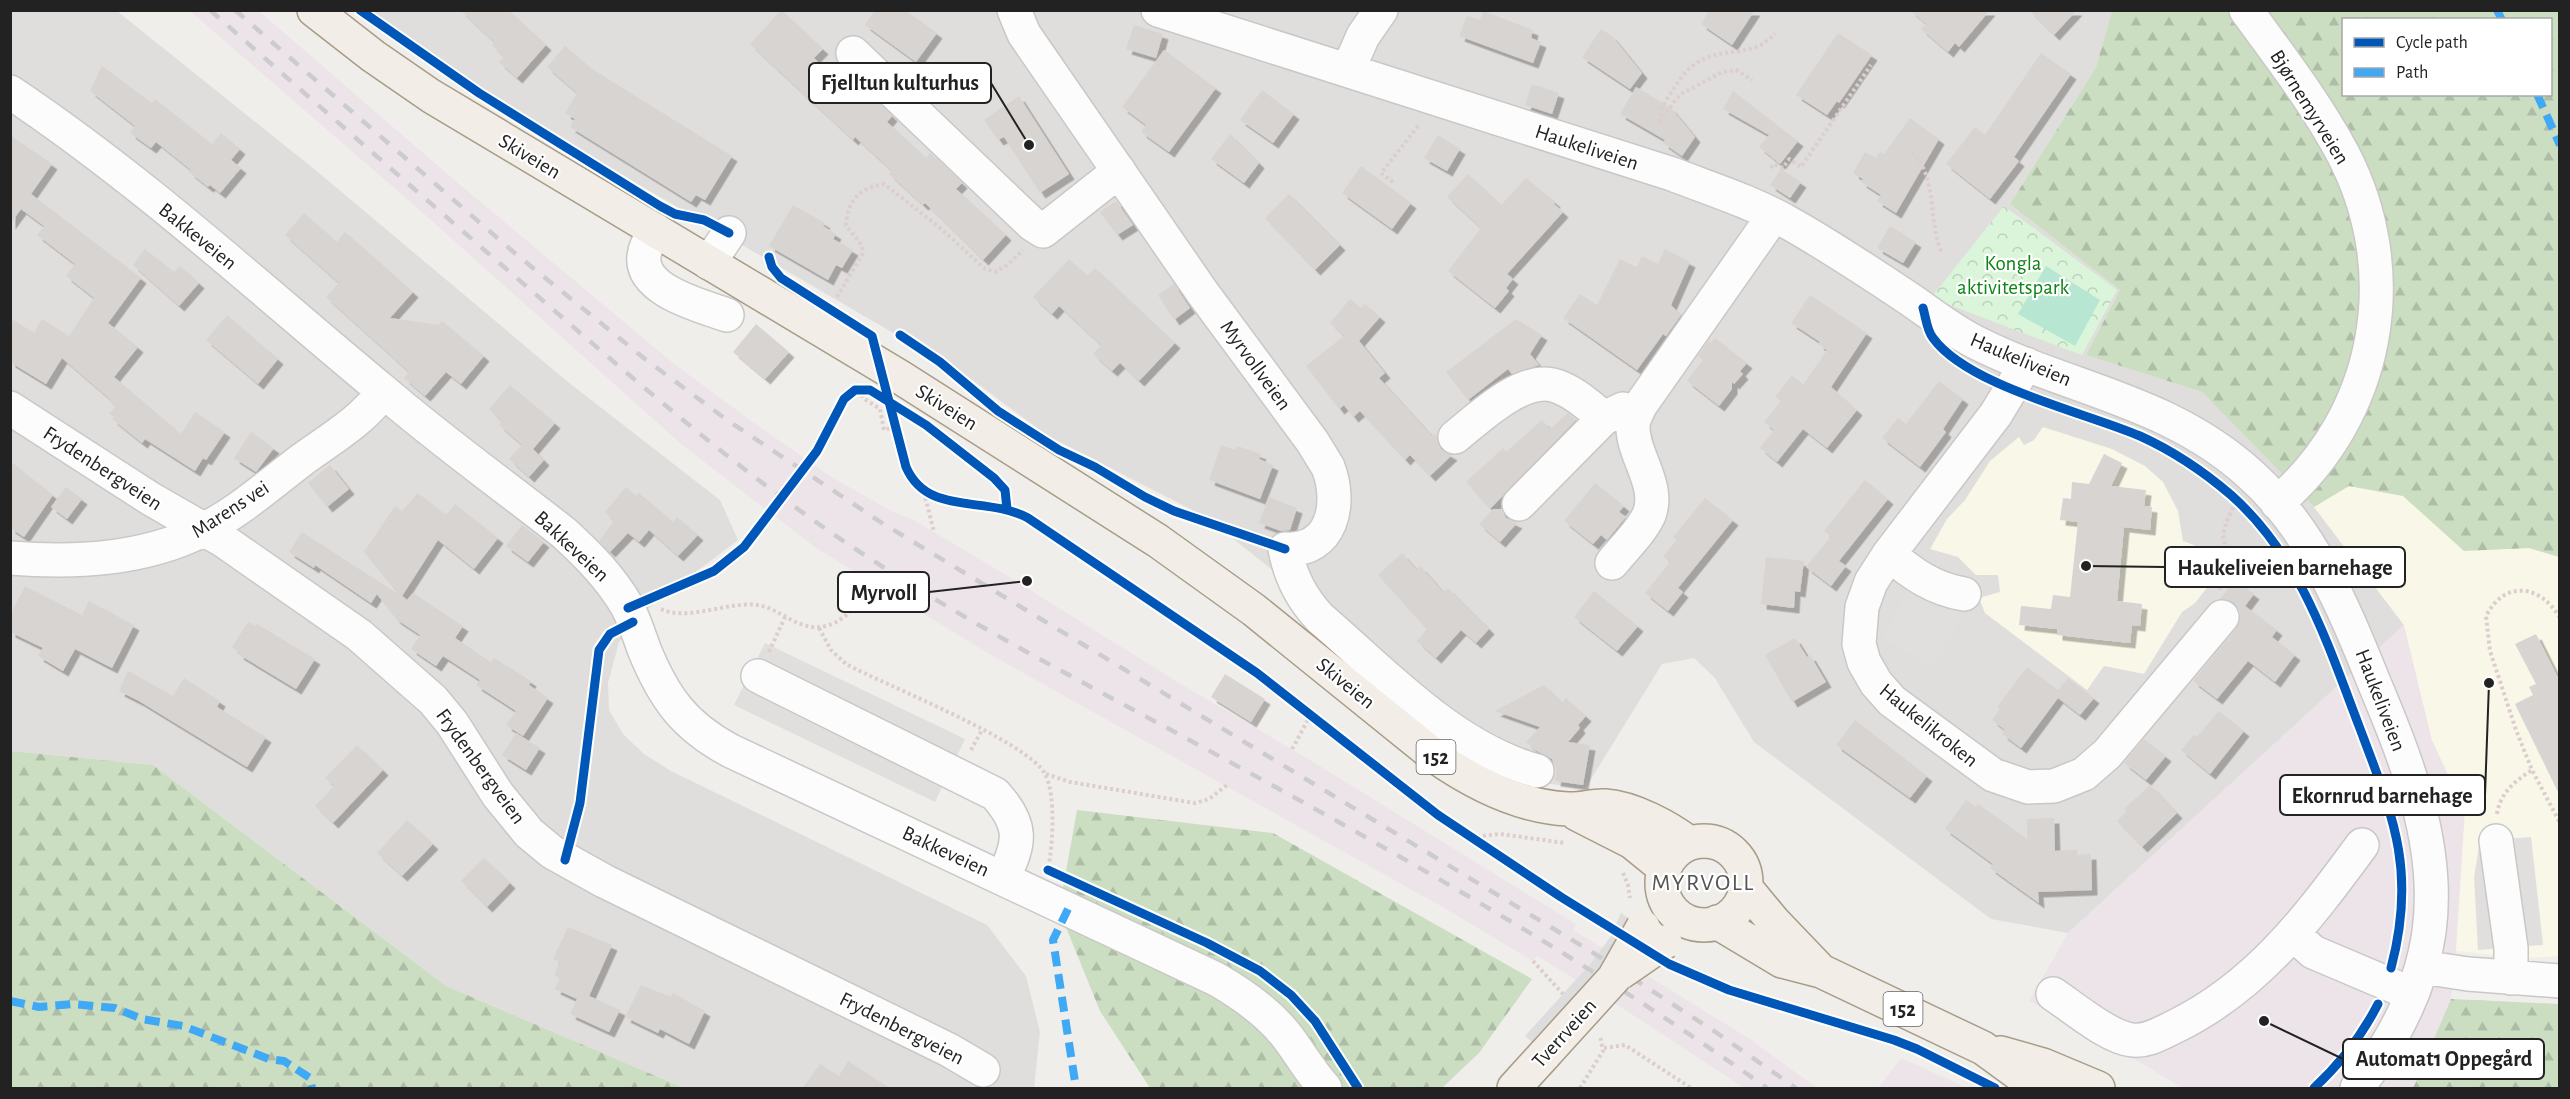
<svg xmlns="http://www.w3.org/2000/svg" width="2570" height="1099" font-family="'Alegreya Sans',sans-serif">
	<style>
		.residential { fill: #dfdedc }
		.industrial { fill: #ede4e9 }
		.education { fill: #f8f7e8 }
		.forest { fill: url(#forest-firs); fill-rule: evenodd }
		.park { fill: url(#park-crowns) }
		.pitch { fill: #b7e6d2 }
		.parking { fill: #e0dfde }
		.pier { fill: #dedddd }
		.building { fill: #d7d4d2; filter: url(#shadow) }
		.lines { fill: none; stroke-linecap: round; stroke-linejoin: round }
		.minor-casing { stroke: #c9c8c7; stroke-width: 36 }
		.major-casing { stroke: #a79c86; stroke-width: 36 }
		.path { stroke: #dccecd; stroke-width: 4; stroke-dasharray: 3 3; stroke-linecap: butt }
		.minor { stroke: #fdfcfc; stroke-width: 33 }
		.major { stroke: #f3ede7; stroke-width: 33 }
		.rail { stroke: #ccc; stroke-width: 4.5; stroke-dasharray: 12 12; stroke-linecap: butt }
		.major-bridge-casing { stroke: #a79c86; stroke-width: 36; stroke-linecap: butt }
		.major-bridge { stroke: #f3ede7; stroke-width: 33 }
		.quiet { stroke: #3fa9f5; stroke-width: 8; stroke-dasharray: 15 8; stroke-linecap: butt }
		.cycleway-casing { stroke: #fff; stroke-width: 13 }
		.cycleway { stroke: #0057b8; stroke-width: 9 }
		.labels { text-anchor: middle; stroke-width: 4.5; stroke-linejoin: round; paint-order: stroke }
		.shield { fill: #fff; stroke: #646464; stroke-width: 1.5 }
		.shield-label { font-size: 20px; font-weight: bold; fill: #222 }
		.street-label { font-size: 21px; fill: #222; stroke: #fff }
		.park-label { font-size: 21px; fill: #0c8416; stroke: #fff }
		.quarter-label { font-size: 24px; letter-spacing: 1.5px; fill: #555; stroke: #fff }
		.leader { fill: none; stroke: #222; stroke-width: 2 }
		.callout-dot { fill: #222; stroke: #fff; stroke-width: 2 }
		.callout { fill: #fff; stroke: #222; stroke-width: 2 }
		.callout-label { font-size: 22px; text-anchor: middle; font-weight: bold; fill: #222 }
	</style>
	<defs>
		<pattern id="forest-firs" width="22" height="20" patternUnits="userSpaceOnUse" patternTransform="scale(1.5)"><rect width="22" height="20" fill="#cbdec1"/><path d="M5 1l3.5 6h-7zM16 11l3.5 6h-7z" fill="#aebea6"/></pattern>
		<pattern id="park-crowns" width="20" height="18" patternUnits="userSpaceOnUse" patternTransform="scale(1.5)"><rect width="20" height="18" fill="#daf5da"/><path d="M2 6a3 3 0 1 1 6 0M12 15a3 3 0 1 1 6 0" fill="none" stroke="#bbd2bb"/></pattern>
		<filter id="shadow"><feDropShadow dx="5.5" dy="5.5" stdDeviation="0" flood-color="#0004"/></filter>
	</defs>
	<rect width="100%" height="100%" fill="#f0eeeb"/>
	<path class="residential" d="M10 11H117L319 173 568 382 720 500 738 540 651 606 619 642 608 683 609 710 623 734 644 754 671 771 987 925 1026 976 1040 1032 1034 1088H684L446 986 153 765 11 751Z
		M372 11H2112L2096 67 2010 204 2120 290 2086 355 2202 392 2314 507 2404 625 2068 933 1991 919 1754 742 1714 677 1694 658 1662 664 1585 789 1538 782 1206 517 1048 436 967 376 581 151 452 71Z"/>
	<path class="industrial" d="M190 11H259L452 178 673 363 754 423 830 476 893 512 912 519 1001 572 1176 681 1310 760 1576 924 1573 930 1750 1039 1817 1088H1744L1630 1013 1537 956 1533 961 1439 905 991 655 816 548 681 444 423 213Z
		M2404 625 2432 740 2465 811 2456 951 2451 999 2413 1088H2182L2120 1050 2029 1001 2068 933Z
		M1901 1058 1967 1088H1878Z"/>
	<path class="education" d="M2043 427 2112 449 2145 466 2163 482 2178 511 2183 541 2194 545 2213 580 2195 603 2182 612 2144 674 2104 666 2087 690 1985 613 1979 598 2000 592 1998 575H1976L1958 557 1930 549 1947 519 1965 500 1990 461 2019 437 2024 445 2034 440Z
		M2349 486 2403 496 2464 551 2529 548 2559 557V956L2526 958 2456 951 2465 811 2432 740 2404 625 2314 507Z"/>
	<path class="forest" d="M2112 11H2559V557L2529 548 2464 551 2403 496 2349 486 2314 507 2202 392 2086 355 2120 290 2010 204 2096 67ZM2344 20H2550V94H2344Z
		M11 751 153 765 446 986 684 1088H11Z
		M1077 810 1273 833 1532 979 1479 1053 1442 1088H1150L1100 1011 1059 910Z
		M2451 999 2559 1004V1088H2413Z"/>
	<path class="park" d="M2004 206 2117 290 2082 355 1931 298Z"/>
	<path class="pitch" d="M2046 266 2100 300 2075 346 2018 314Z"/>
	<path class="parking" d="M1909 585 1967 604 1938 660 1931 666 1884 639Z
		M765 643 965 739 935 802 734 705Z
		M2531 837 2543 945 2478 950 2474 877 2480 841Z"/>
	<path class="pier" d="M1621 913 1676 949 1639 974 1556 1063 1525 1036 1592 962 1611 936Z"/>
	<path class="building" d="M460 10H508L546 45 517 78 499 62 504 57 492 45 494 42Z
		M781 10 823 49 814 58 841 85 844 81 856 92 861 87 892 116 887 122 926 158 930 153 962 183 956 189 1006 235 983 260 925 203 923 205 889 174 892 171 855 137 853 140 750 44Z
		M875 10H905L937 33 916 62 865 25Z
		M1710 10H1755L1732 45 1701 24Z
		M1910 10H1990L1959 47 1955 43 1948 52 1921 29 1926 24Z
		M2029 10H2077L2054 35Z
		M1483 11 1533 30 1531 38 1541 42 1533 63 1459 36 1467 16 1480 20Z
		M1134 25 1163 34 1156 58 1126 49Z
		M1601 29 1612 36 1642 73 1630 89 1582 57Z
		M1838 33 1872 55 1839 103 1837 101 1827 115 1796 95Z
		M565 46 592 69 732 156 705 200 696 195 691 202 570 127 575 119 565 113 577 93 547 67Z
		M1164 50 1216 88 1169 152 1141 132 1146 125 1122 107Z
		M2041 53 2071 74 2014 157 2019 161 1990 199 1946 164 1975 127 1985 135Z
		M102 66 152 103 155 99 212 144 221 133 240 149 231 160 241 168 220 193 210 185 208 187 189 172 191 170 156 142 151 148 130 133 135 126 90 91Z
		M1532 84 1559 93 1552 114 1525 105Z
		M1636 87 1671 108 1695 137 1682 156 1663 143 1665 140 1620 114Z
		M1262 90 1294 114 1273 143 1240 120Z
		M1733 91 1798 141 1780 164 1759 147 1769 135 1723 109Z
		M1019 96 1069 174 1040 193 1004 137 998 140 984 120Z
		M1910 118 1939 139 1896 213 1877 201 1881 195 1861 182 1863 179 1853 173 1865 152 1876 158 1880 152 1884 154Z
		M1230 134 1259 163 1244 183 1211 159Z
		M10 135 52 164 31 194 141 278 108 323 138 347 114 377 181 434 195 412 225 432 206 460 203 458 195 471 145 439 142 443 112 419 114 417 109 414 115 407 110 402 111 400 62 358 46 384 10 362V318L34 333 42 319 69 336 94 298 66 276 75 264 37 235 44 226 21 209 10 224Z
		M1438 135 1460 149 1447 171 1424 158Z
		M1361 166 1411 203 1392 229 1342 193Z
		M1781 169 1801 182 1790 198 1770 185Z
		M1468 174 1501 205 1526 178 1555 202 1554 204 1563 212 1507 274 1513 279 1506 288 1509 291 1495 308 1448 271 1481 228 1447 197Z
		M1289 194 1340 245 1315 270 1265 218Z
		M1116 201 1133 225 1117 235 1100 212Z
		M793 205 825 223 823 226 836 234 833 239 853 250 842 268 836 265 828 280 769 246Z
		M304 213 337 242 345 232 413 292 390 318 439 325 442 321 484 356 461 384 446 372 425 396 404 378 409 372 326 297 339 283 285 235Z
		M1890 226 1916 242 1903 263 1877 248Z
		M145 249 174 272 180 266 199 283 179 306 133 265Z
		M1665 249 1690 262 1671 305 1681 315 1666 336 1663 334 1637 370 1563 318 1580 294 1597 305 1620 259 1637 267 1642 256 1658 264Z
		M1069 259 1087 276 1095 268 1175 343 1139 381 1120 363 1112 371 1093 354 1101 345 1059 306 1052 314 1033 297Z
		M1174 284 1190 308 1174 320 1158 295Z
		M1810 295 1867 333 1831 387 1857 410 1827 448 1803 429 1777 462 1760 448 1774 430 1764 422 1781 401 1775 397 1792 375 1803 385 1827 350 1818 344 1820 342 1791 323Z
		M1350 299 1361 308 1365 304 1380 317 1359 341 1385 373 1379 378 1432 436 1435 434 1437 436 1441 449 1452 455 1430 476 1410 455 1405 460 1360 411 1353 417 1344 405 1339 409 1306 366 1344 336 1330 323Z
		M227 315 278 359 258 384 206 340Z
		M1516 319 1542 335 1530 354 1539 365 1512 374 1508 369 1468 400 1446 372Z
		M756 324 789 352 765 379 733 352Z
		M1715 338 1747 363 1740 371 1743 374 1734 384 1732 382V389L1719 406 1687 381 1703 360 1698 356 1709 341 1711 343Z
		M1939 381 1963 399 1943 429 1946 432 1920 467 1882 438 1898 418 1906 424Z
		M510 385 555 423 533 449 544 460 529 477 509 459 522 445 499 425 502 421 489 409Z
		M1568 413 1576 420 1490 509 1466 482 1503 448 1506 452 1542 420 1550 429Z
		M251 432 274 448 256 472 234 458Z
		M1221 445 1235 450 1237 446 1261 454 1259 459 1273 465 1260 499 1209 480Z
		M2104 454 2122 463 2111 486 2146 490 2144 506 2152 507 2150 530 2124 527 2117 601 2142 604 2140 626 2132 625 2130 643 2057 635V629L2019 625 2021 606 2051 609 2053 595 2070 597 2078 522 2060 520 2063 498 2071 499 2072 482 2089 484Z
		M10 461 53 495 24 537 10 528Z
		M330 465 349 489 327 507 308 483Z
		M1865 480 1888 499 1839 561 1846 566 1831 586 1806 567 1831 536 1824 531Z
		M1595 483 1624 506 1619 512 1626 517 1607 540 1601 535 1593 544 1564 521Z
		M66 487 82 499 67 519 51 507Z
		M626 487 636 496 639 493 673 522 677 517 698 535 678 556 649 530 639 542 628 533 610 552 599 541 614 521 605 512Z
		M418 493 446 515 455 504 498 538 474 569 438 540 402 596 407 600 413 593 463 626 455 638 491 662 494 658 531 681 529 685 548 698 523 736 506 725 516 711 476 685 480 680 443 656 436 666 411 649 420 635 396 619 377 594 371 603 315 565 314 568 289 552 302 532 398 594 364 552 395 506 402 511Z
		M1269 497 1297 508 1290 530 1281 531 1259 523Z
		M1705 498 1733 520 1678 588 1683 592 1668 611 1645 593 1670 562 1663 556 1677 540 1673 537Z
		M1493 509H1501L1506 518 1517 523 1500 542 1479 524Z
		M522 525 544 542 528 562 506 546Z
		M1402 553 1417 570 1420 566 1443 592 1448 588 1489 629 1476 643 1461 630 1436 658 1417 641 1427 629 1378 575Z
		M1766 557 1804 561 1800 592 1795 591 1794 608 1761 604Z
		M2235 580 2254 594 2245 606 2277 630 2272 637 2295 655 2275 682 2248 661 2217 699 2193 681 2236 629 2240 621V611L2234 603 2226 599H2220Z
		M25 586 82 615 89 601 134 625 112 668 75 649 63 671 38 656 43 648 10 632V615Z
		M1594 591 1638 626 1617 651 1574 617Z
		M248 622 256 626 257 624 315 659 296 689 238 654 239 652 232 647Z
		M2536 634 2559 680V794L2515 704 2533 695 2529 687 2536 684 2515 644Z
		M1795 638 1807 657 1810 655 1826 682 1792 702 1765 655Z
		M2027 667 2058 690 2068 678 2094 698 2080 715 2058 698 2021 748 2002 734 2005 730 1992 720 2000 709 1997 707Z
		M128 671 173 696 184 678 220 701 217 707 266 737 247 767 139 701 119 691Z
		M1225 674 1265 699 1251 722 1211 697Z
		M1544 685 1562 703 1566 698 1586 716 1578 725 1580 728 1568 742 1590 745 1583 785 1555 781 1557 770 1552 759 1535 750 1526 742 1540 727 1495 711Z
		M2219 711 2244 731 2210 774 2181 750 2194 735 2197 737Z
		M1855 720 1927 776 1910 798 1836 745Z
		M516 733 540 748 526 770 502 755Z
		M2144 739 2166 756 2146 780 2124 763Z
		M357 745 383 770 333 823 315 806 334 786 325 778Z
		M2150 785 2177 813 2142 847 2117 821 2127 811 2124 809Z
		M1966 800 1976 807 1978 804 2027 839V819L2054 818 2055 851 2077 850V855L2091 854 2092 890 2038 892 2039 903 1990 868 1993 864 1945 829Z
		M407 820 433 844 402 876 377 853Z
		M484 858 510 883 487 907 461 881Z
		M568 927 612 945 589 996 620 1010 609 1032 570 1014 577 999 555 989 560 978 554 975 560 962 553 959Z
		M641 985 671 997 673 993 705 1011 689 1044 660 1029 658 1033 625 1017Z
		M848 1061 891 1089H802L820 1064 839 1076Z"/>
	<g class="lines">
		<defs>
			<path id="minor" d="M1014 10 1024 34 1202 292 1312 441 1328 467C1342 503 1333 552 1285 549 1290 576 1302 599 1320 618 1385 674 1453 748 1537 771
				M1158 10 1672 174C1711 189 1752 202 1789 223 1830 246 1869 272 1908 298 1930 313 1951 330 1975 342 2070 390 2169 400 2251 475 2312 530 2343 606 2373 680 2406 759 2441 844 2429 932 2421 989 2392 1043 2357 1088
				M2246 10C2280 57 2316 103 2343 154 2405 273 2379 416 2277 503
				M853 53 1032 224 1043 231 1119 171
				M1348 70 1363 36 1381 10
				M10 92C142 180 260 289 382 390 440 440 503 485 564 533 588 555 610 577 627 606 634 619 639 635 644 649 664 698 684 726 731 751L1216 979C1242 994 1267 1011 1286 1035 1300 1053 1310 1072 1325 1088
				M655 230C650 239 645 247 644 256 640 291 702 306 727 315
				M709 263 729 233
				M2026 364 1996 414 1889 554 1871 582 1862 607 1859 644 1864 662 1876 683 1892 701 1993 775 2028 787 2054 786 2084 774 2107 754 2222 617
				M10 408 151 499 224 541 359 635 433 700 452 723 498 795 529 833 552 852 604 881 949 1050 983 1070
				M1455 437C1479 418 1521 377 1553 385 1572 390 1589 406 1604 418
				M1519 504 1604 418 1623 409
				M1889 554C1912 574 1934 589 1964 594
				M10 558C75 563 144 560 203 530 239 512 271 483 303 459 332 438 362 421 383 392
				M1612 563C1624 548 1641 532 1649 515 1661 484 1631 454 1633 424 1634 418 1638 411 1640 406L1774 215
				M758 676 995 794C1023 825 1021 842 1003 878
				M2496 841 2511 948V978
				M2293 934 2313 952 2412 994
				M2422 967 2468 974 2560 981
				M2053 994C2074 1008 2108 1037 2132 1040 2147 1042 2161 1033 2174 1027 2257 987 2309 917 2362 845"/>
			<path id="major" d="M314 10 373 56 431 96 900 377 1158 541 1254 610 1436 757C1475 784 1520 807 1568 809 1581 810 1593 805 1605 806 1633 808 1668 827 1689 843
				M1577 814 1632 842 1664 868
				M1662 883a42 42 0 1 1 84 0a42 42 0 1 1-84 0Z
				M1745 887 1774 922 1820 970
				M1717 922 1782 961 1821 971 1983 1048 2038 1088
				M2001 1053 2043 1065 2098 1088
				M1514 1088 1545 1054"/>
		</defs>
		<use href="#minor" class="minor-casing"/>
		<use href="#major" class="major-casing"/>
		<path class="path" d="M1659 122C1660 109 1667 99 1674 88 1680 79 1686 70 1695 64 1721 45 1753 60 1775 33
			M1659 122 1677 98 1683 93 1722 72 1736 70 1752 80
			M1912 152C1939 179 1927 221 1942 253
			M1771 168 1774 164 1783 168 1789 159 1801 167 1871 65
			M1393 182 1381 173 1419 125
			M837 297 863 253 862 246 846 225C848 200 859 188 884 184L938 226 985 269 995 272 1007 265 1023 250
			M860 389 863 398 880 409 884 430 894 427
			M924 492 934 532
			M2219 590 2229 565 2223 535 2226 523 2236 502
			M661 609C687 622 728 601 757 605 781 608 799 633 826 626 846 621 861 600 875 585
			M2560 618C2541 585 2505 579 2486 616L2490 651 2516 730 2532 770 2560 823
			M819 628 831 650 846 664C885 685 1029 742 1045 774 1056 794 1053 846 1048 869
			M769 652 785 617
			M1292 749 1310 716
			M971 750 982 730
			M1046 774 1070 782 1195 803 1209 799 1227 785
			M2497 814C2500 793 2515 781 2532 770
			M1471 837 1500 834 1565 843
			M1623 873 1628 885 1630 898
			M1533 961 1563 994
			M1604 1048 1625 1045 1691 1088
			M1580 1088 1603 1051 1600 1035"/>
		<use href="#minor" class="minor"/>
		<use href="#major" class="major"/>
		<path class="rail" d="M210 10C320 107 430 203 541 299 645 389 748 479 863 554 980 631 1106 694 1228 761 1413 862 1596 966 1767 1088
			M235 10 517 255 645 359 727 420 882 523 1592 952 1714 1031 1796 1088"/>
		<defs>
			<path id="major-bridge" d="M1620 973 1665 942
				M1545 1054 1614 978 1643 927"/>
		</defs>
		<use href="#major-bridge" class="major-bridge-casing"/>
		<use href="#major-bridge" class="major-bridge"/>
		<path class="quiet" d="M2497 10 2502 20
			M2537 94 2560 145
			M1068 909 1053 940 1076 1088
			M10 1001 39 1007 73 1004 115 1008 142 1019 183 1026 269 1059 284 1061 310 1078 312 1088"/>
		<defs>
			<path id="cycleway" d="M360 10 479 93 660 206 675 214 704 220 729 233
				M769 257 772 267 781 278 872 336 906 467C928 517 985 495 1028 518L1257 673 1438 815 1561 897 1669 964 1729 990 1894 1040 1917 1049 1995 1088
				M1923 308C1926 318 1927 331 1933 338 1968 386 2084 412 2140 436 2173 451 2203 471 2231 495 2300 556 2327 642 2359 726 2393 816 2417 870 2391 968
				M900 335 940 362 998 411 1059 450 1095 467 1145 497 1174 511 1285 549
				M628 608 714 571 744 547 817 451 844 399 855 390H870L926 425 994 478 1005 490 1007 509
				M565 860 580 803 599 650 610 634 633 622
				M1048 870 1207 943 1260 971 1291 995 1315 1021 1358 1088
				M2314 1088C2341 1063 2361 1037 2378 1004"/>
		</defs>
		<use href="#cycleway" class="cycleway-casing"/>
		<use href="#cycleway" class="cycleway"/>
	</g>
	<g class="labels">
		<g class="shield">
			<rect x="1416.5" y="740" width="39" height="34" rx="4.5"/>
			<rect x="1883.5" y="992" width="39" height="34" rx="4.5"/>
		</g>
		<g class="shield-label">
			<text x="1436" y="764">152</text>
			<text x="1903" y="1016">152</text>
		</g>
		<g class="street-label">
			<text transform="translate(2310 107) rotate(58)" y="7">Bjørnemyrveien</text>
			<text transform="translate(1587 147) rotate(18)" y="7">Haukeliveien</text>
			<text transform="translate(530 156) rotate(31)" y="7">Skiveien</text>
			<text transform="translate(198 236) rotate(39)" y="7">Bakkeveien</text>
			<text transform="translate(2021 359) rotate(23)" y="7">Haukeliveien</text>
			<text transform="translate(1256 365) rotate(54)" y="7">Myrvollveien</text>
			<text transform="translate(947 407) rotate(32)" y="7">Skiveien</text>
			<text transform="translate(103 468) rotate(33)" y="7">Frydenbergveien</text>
			<text transform="translate(230 509) rotate(-33)" y="7">Marens vei</text>
			<text transform="translate(572 546) rotate(43)" y="7">Bakkeveien</text>
			<text transform="translate(1346 683) rotate(39)" y="7">Skiveien</text>
			<text transform="translate(2381 700) rotate(69)" y="7">Haukeliveien</text>
			<text transform="translate(1929 725) rotate(39)" y="7">Haukelikroken</text>
			<text transform="translate(481 766) rotate(54)" y="7">Frydenbergveien</text>
			<text transform="translate(946 851) rotate(25)" y="7">Bakkeveien</text>
			<text transform="translate(902 1028) rotate(27)" y="7">Frydenbergveien</text>
			<text transform="translate(1564 1033) rotate(-48)" y="7">Tverrveien</text>
		</g>
		<g class="park-label">
			<text x="2013" y="270">Kongla<tspan x="2013" dy="24">aktivitetspark</tspan></text>
		</g>
		<g class="quarter-label">
			<text x="1703" y="890">MYRVOLL</text>
		</g>
	</g>
	<path class="leader" d="M1029 145L991 83M2086 566L2165 567M1027 581L929 592M2489 683L2485 795M2264 1021L2343 1059"/>
	<g class="callout-dot">
		<circle cx="1029" cy="145" r="6"/>
		<circle cx="2086" cy="566" r="6"/>
		<circle cx="1027" cy="581" r="6"/>
		<circle cx="2489" cy="683" r="6"/>
		<circle cx="2264" cy="1021" r="6"/>
	</g>
	<g class="callout">
		<rect x="809" y="63" width="182" height="40" rx="6"/>
		<rect x="2165" y="547" width="240" height="40" rx="6"/>
		<rect x="838" y="572" width="91" height="40" rx="6"/>
		<rect x="2280" y="775" width="205" height="40" rx="6"/>
		<rect x="2343" y="1039" width="201" height="40" rx="6"/>
	</g>
	<g class="callout-label">
		<text x="900" y="90">Fjelltun kulturhus</text>
		<text x="2285" y="575">Haukeliveien barnehage</text>
		<text x="884" y="600">Myrvoll</text>
		<text x="2382" y="803">Ekornrud barnehage</text>
		<text x="2444" y="1066">Automat1 Oppegård</text>
	</g>
	<rect width="2570" height="1099" fill="none" stroke="#222222" stroke-width="24"/>
	<rect x="2342" y="18" width="210" height="78" fill="#ffffff" stroke="#a7a7a7" stroke-width="1.5"/>
	<rect x="2354" y="38" width="30" height="9" fill="#0057b8" stroke="#a7a7a7" stroke-width="1.5"/>
	<text x="2396" y="48" font-size="18" fill="#222222">Cycle path</text>
	<rect x="2354" y="68" width="30" height="9" fill="#3fa9f5" stroke="#a7a7a7" stroke-width="1.5"/>
	<text x="2396" y="78" font-size="18" fill="#222222">Path</text>
</svg>
